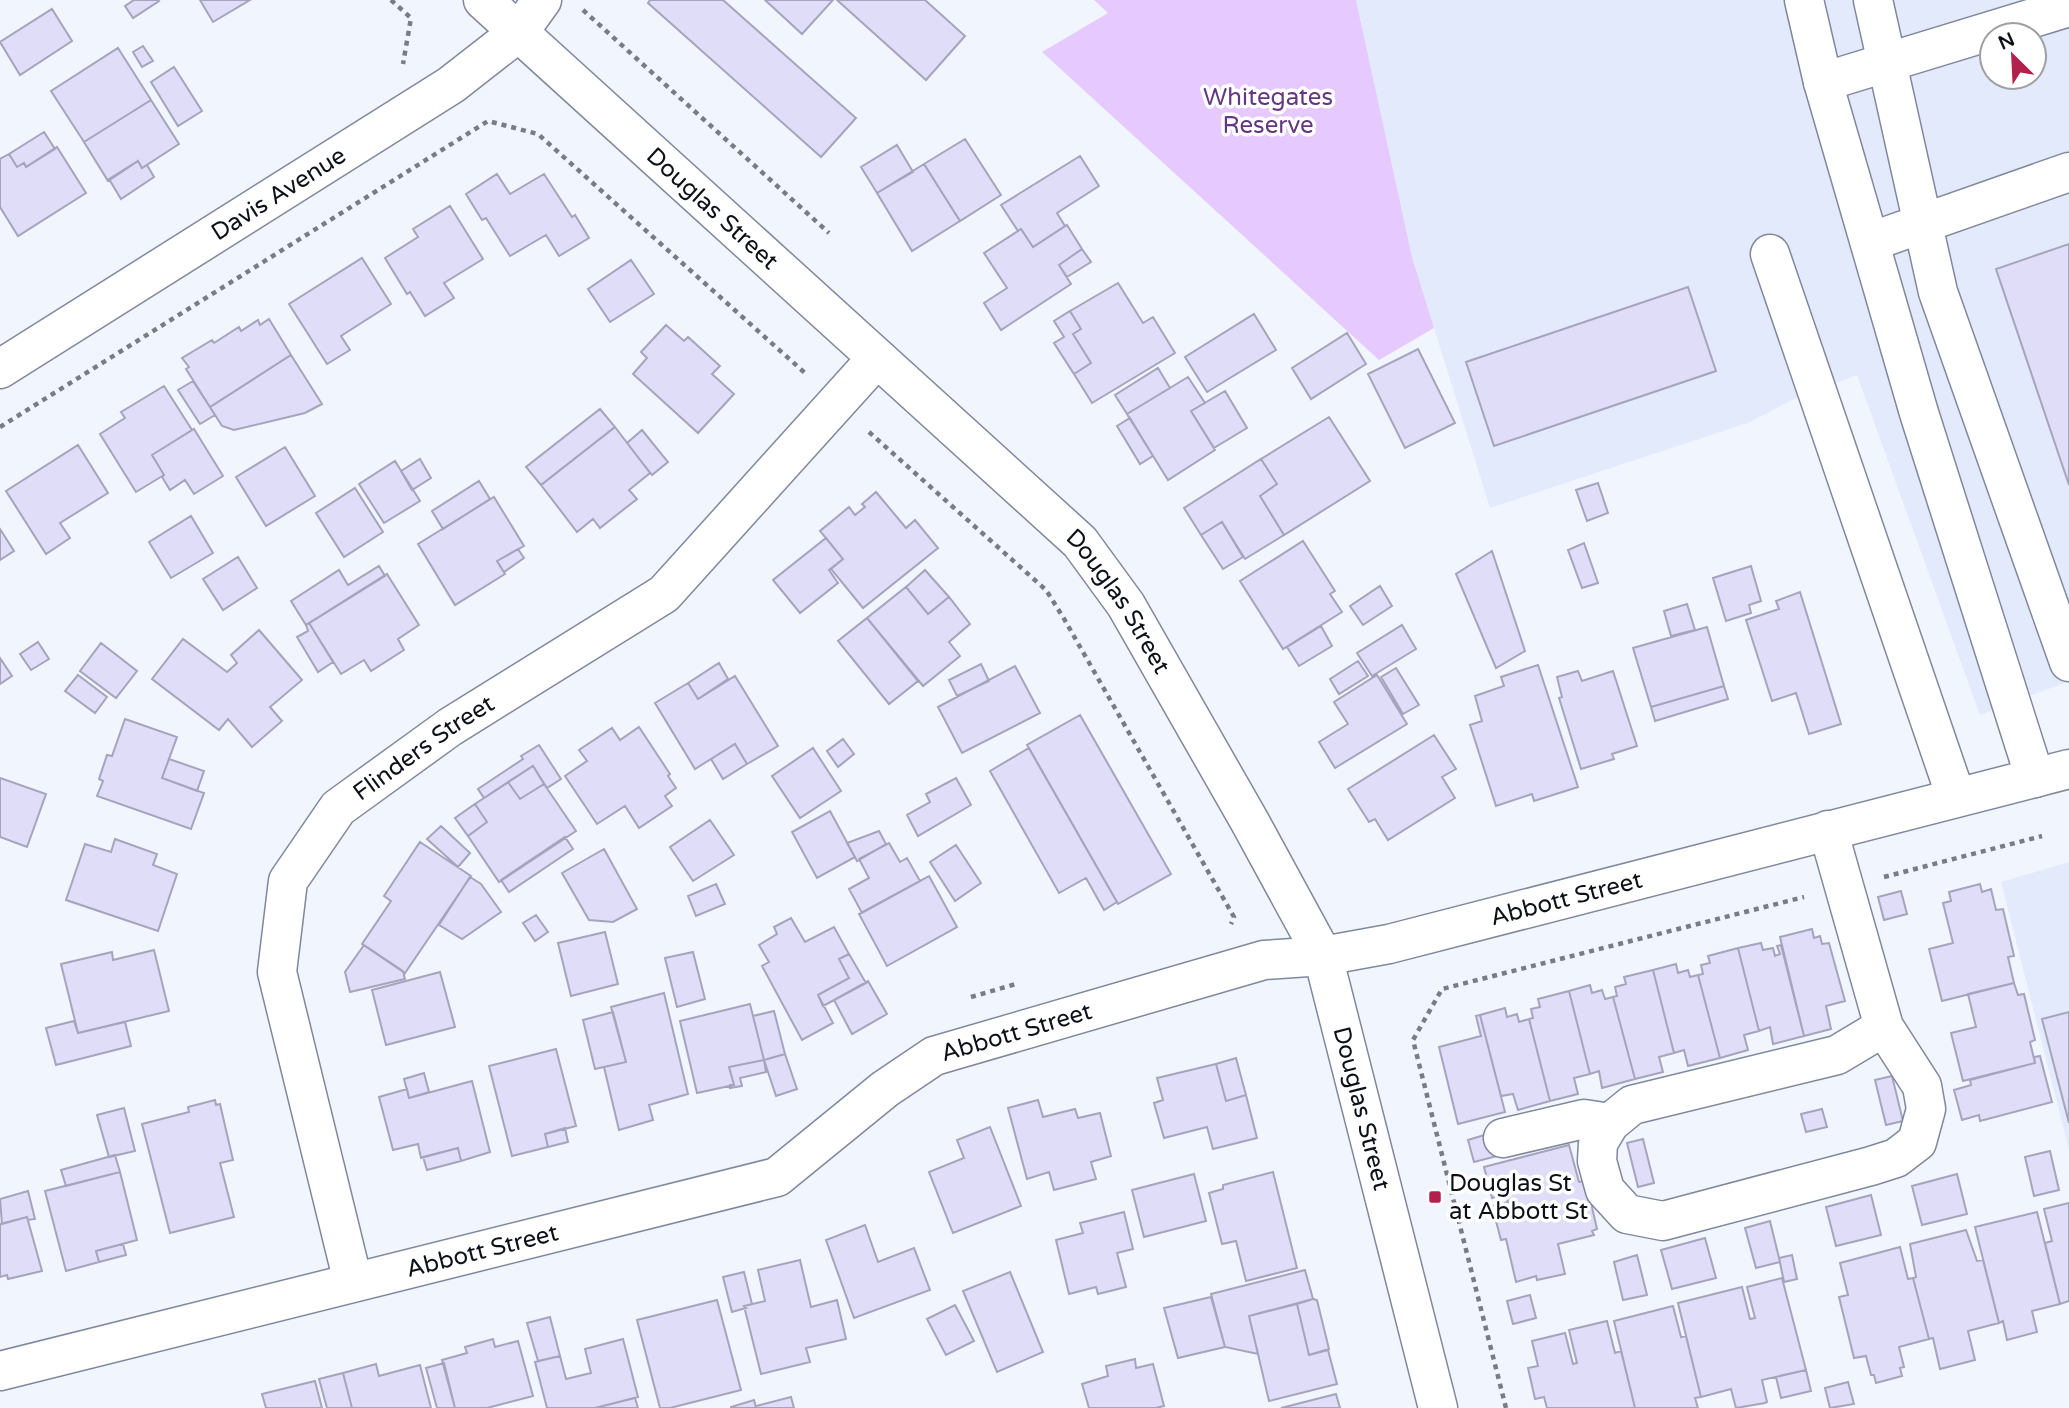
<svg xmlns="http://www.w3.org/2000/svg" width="2069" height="1408" font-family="'Varela Round',sans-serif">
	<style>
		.built { fill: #e3eafc; fill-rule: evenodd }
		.green { fill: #e6c9fe }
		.building { fill: #dfddf8; stroke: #a6a4bc; stroke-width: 2 }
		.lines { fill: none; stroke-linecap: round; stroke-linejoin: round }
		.minor-casing { stroke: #80889e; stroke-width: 41 }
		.path { stroke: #797c85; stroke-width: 4.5; stroke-dasharray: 5 5; stroke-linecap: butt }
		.minor { stroke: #fff; stroke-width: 38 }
		.poi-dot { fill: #b2214e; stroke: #fff; stroke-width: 2.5 }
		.labels { text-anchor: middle; stroke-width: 7; stroke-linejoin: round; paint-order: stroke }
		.park-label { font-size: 24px; fill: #633781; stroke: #fff }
		.street-label { font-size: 24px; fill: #0e1018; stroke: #fff }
		.poi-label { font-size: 24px; fill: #0e1018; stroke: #fff; text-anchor: start }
	</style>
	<rect width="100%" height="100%" fill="#f1f5fe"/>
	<path class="built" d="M1356 0H2069V681L1980 715 1857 375 1792 400 1750 422 1490 508 1412 257ZM1992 35H2034V77H1992Z
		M2069 862V1150L2001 882Z"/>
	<path class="green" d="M1094 0H1356L1412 257 1434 328 1379 360 1042 52 1108 13Z"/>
	<path class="building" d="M134 0H158L159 1 133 18 125 6Z
		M200 0H250L213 22Z
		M650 0H723L856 118 821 157 648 3Z
		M765 0H833L802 34Z
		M837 0H925L965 36 926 80Z
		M52 9 72 41 20 75 0 42Z
		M143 46 153 61 142 67 133 52Z
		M118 48 151 100 84 142 51 91Z
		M174 67 202 111 178 126 151 82Z
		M151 100 179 144 142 168 138 161 108 181 84 142Z
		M44 132 55 149 26 167 24 163 17 167 9 154Z
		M965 139 1001 195 960 221 924 164Z
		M897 145 913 172 877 193 861 167Z
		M57 147 86 193 18 236 0 207V159L9 154 17 167 24 163 26 167Z
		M1080 156 1099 186 1057 213 1065 226 1033 247 1021 229 1018 231 1001 205Z
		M138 161 142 168 147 165 154 177 121 199 109 179Z
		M924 164 960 221 912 251 877 193Z
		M497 174 510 194 544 174 572 217 575 215 589 238 559 256 546 235 510 256 486 218 482 220 466 194Z
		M450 206 483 259 444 283 454 298 425 316 410 292 407 294 385 258 418 237 413 229Z
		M1067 225 1082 249 1059 265 1071 284 1001 330 984 303 1007 288 984 253 1021 229 1033 247Z
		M2069 244V485L1996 269Z
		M1082 249 1091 262 1067 277 1059 265Z
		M362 258 391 304 341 336 350 350 327 364 289 304Z
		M631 260 654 294 610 322 588 289Z
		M1118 283 1143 323 1153 317 1175 353 1092 403 1074 374 1091 363 1073 334 1081 329 1070 311Z
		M1688 287 1716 371 1494 446 1466 362Z
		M1070 311 1081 329 1073 334 1091 363 1074 374 1054 343 1064 337 1054 321Z
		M1254 314 1276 350 1207 392 1185 357Z
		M269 319 291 355 210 407 186 369 189 367 182 358 212 340 214 343 239 327 241 331 258 320 260 325Z
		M666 325 684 341 688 337 720 366 712 374 734 394 698 433 633 374 647 358 641 352Z
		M1347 333 1366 364 1311 399 1292 368Z
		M1418 349 1455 423 1405 448 1368 374Z
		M291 355 322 404 305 413 234 430 222 426 210 407Z
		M1158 368 1170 388 1127 414 1115 395Z
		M1188 377 1205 403 1191 411 1215 450 1168 480 1127 414Z
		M193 381 215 415 200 424 178 390Z
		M164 386 192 430 152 455 164 475 136 492 100 434 125 418 121 412Z
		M1225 391 1247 428 1214 448 1191 411Z
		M600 409 615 427 541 485 526 467Z
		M1329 417 1370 481 1284 535 1260 496 1277 484 1261 459Z
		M1130 418 1153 456 1140 464 1117 426Z
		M615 427 650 473 629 490 637 499 600 528 593 519 577 532 541 485Z
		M194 429 223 476 194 494 185 480 170 490 162 477 164 475 152 455Z
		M642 430 668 462 652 475 627 443Z
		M78 445 108 493 60 523 70 538 46 554 6 491Z
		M285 447 315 496 266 526 236 477Z
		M420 459 431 478 412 490 401 471Z
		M1261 459 1277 484 1260 496 1284 535 1245 559 1222 522 1201 535 1184 508Z
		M395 461 420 501 384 523 359 484Z
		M479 481 490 499 443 529 432 511Z
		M1598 483 1608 513 1587 521 1576 490Z
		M355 488 383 532 344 557 316 513Z
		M876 492 906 528 915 520 938 548 863 608 831 569 843 559 820 531 849 507 855 515 865 507 862 504Z
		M494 497 524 546 497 561 505 574 455 605 418 544Z
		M191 516 213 553 171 578 149 542Z
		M1222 522 1243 557 1223 569 1201 535Z
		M0 529 14 551 0 560Z
		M826 538 843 559 829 570 838 583 800 613 773 580Z
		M1303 541 1335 591 1330 594 1342 612 1283 649 1240 581Z
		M1584 543 1598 583 1582 588 1568 550Z
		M518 549 524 558 504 572 497 561Z
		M1492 551 1525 651 1496 668 1456 574Z
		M238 557 257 588 223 610 203 579Z
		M379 566 385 576 306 625 291 601 339 570 348 585Z
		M1751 566 1761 601 1749 605 1751 613 1726 621 1713 578Z
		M925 570 949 597 928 614 906 587Z
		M387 574 419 625 398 639 404 650 371 671 364 660 341 674 309 623Z
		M1380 586 1392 606 1363 625 1350 606Z
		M906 587 928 614 949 597 970 624 949 642 960 656 923 686 867 618Z
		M1800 592 1841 724 1809 734 1796 693 1772 701 1746 620 1779 609 1776 601Z
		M1687 604 1695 630 1671 636 1664 611Z
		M867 618 918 681 889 704 838 641Z
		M309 623 333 662 318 672 297 637 308 631 306 625Z
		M1402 625 1416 649 1372 676 1357 653Z
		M1321 626 1332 646 1299 666 1287 647Z
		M1707 627 1724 686 1651 707 1633 648Z
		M259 630 302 680 270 707 282 721 252 747 228 719 219 730 152 679 183 639 227 672 237 663 231 655Z
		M38 642 49 659 31 670 20 654Z
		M101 643 137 671 116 698 80 671Z
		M0 658 12 676 0 684Z
		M1358 661 1368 676 1339 694 1330 679Z
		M719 663 728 679 698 699 688 683Z
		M981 664 989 681 957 696 949 680Z
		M1538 665 1578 787 1534 801 1532 794 1496 806 1470 725 1482 721 1475 696 1504 686 1501 677Z
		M1015 666 1040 713 962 753 938 707Z
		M1396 668 1419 705 1403 714 1381 677Z
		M1578 671 1582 681 1613 671 1637 746 1612 754 1614 759 1581 769 1559 698 1562 697 1557 677Z
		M78 675 107 697 95 713 65 691Z
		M1377 675 1407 724 1335 768 1319 742 1348 724 1334 702Z
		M735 676 778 746 747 764 735 744 695 769 655 703 688 683 698 699Z
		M1724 686 1728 699 1655 721 1651 707Z
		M1080 715 1171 874 1118 904 1027 745Z
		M125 719 177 737 162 778 204 793 191 829 97 796 103 781 99 779 107 755 112 756Z
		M639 727 670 774 668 776 676 788 665 796 672 806 639 828 625 806 597 824 565 776 587 761 579 750 612 728 620 740Z
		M1434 735 1456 769 1442 777 1455 798 1388 840 1375 819 1369 822 1348 789Z
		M843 739 854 754 838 767 827 751Z
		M735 744 747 764 723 779 711 759Z
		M539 745 561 779 547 788 533 766 484 798 478 789 523 759 521 756Z
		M813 748 841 791 800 818 772 776Z
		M1029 748 1117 902 1104 910 1086 878 1059 893 990 771Z
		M169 759 204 771 197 791 162 778Z
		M533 766 544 784 520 799 508 782Z
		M0 778 46 794 27 847 0 837Z
		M956 778 971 805 918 836 907 815 930 802 926 794Z
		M508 782 520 799 544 784 576 831 499 882 468 836 487 822 475 804Z
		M475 804 487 822 468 836 455 818Z
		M830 811 855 857 817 878 792 832Z
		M710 820 734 855 693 881 670 847Z
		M441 826 470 853 458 867 427 839Z
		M879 831 886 844 857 861 847 843Z
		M565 837 573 849 509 892 501 880Z
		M115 839 157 854 153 865 177 874 158 931 66 900 85 844 111 852Z
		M420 842 471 876 405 973 362 944 391 901 384 896Z
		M889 843 900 862 907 858 920 881 862 913 849 889 869 878 859 859Z
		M956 845 981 883 955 901 930 862Z
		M604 849 637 909 613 922 589 920 562 873Z
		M929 876 957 927 887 966 859 914Z
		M470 877 481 884 501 912 462 939 439 925Z
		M716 884 725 904 696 916 688 896Z
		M1980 884 1982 892 1991 889 1996 910 2003 909 2014 956 2008 957 2014 983 1942 1001 1929 949 1953 943 1943 903 1951 901 1949 892Z
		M1901 891 1907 914 1884 920 1878 897Z
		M536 915 548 932 535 941 523 923Z
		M791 918 805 942 834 927 849 954 839 959 849 978 818 995 833 1023 802 1040 762 966 769 962 759 945 777 934 774 927Z
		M1812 929 1814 938 1820 936 1822 944 1829 943 1845 1001 1826 1006 1831 1029 1804 1036 1780 937Z
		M605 932 618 984 571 996 558 943Z
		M1761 943 1763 950 1773 948 1775 956 1780 954 1777 946 1781 945 1804 1036 1773 1044 1770 1027 1759 1031 1738 948Z
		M364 945 403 971 405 979 350 992 345 972Z
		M1738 948 1759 1031 1744 1035 1748 1050 1720 1058 1698 975 1703 974 1701 965 1710 963 1708 956Z
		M154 950 169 1011 78 1033 61 964 112 952 113 960Z
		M693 952 705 999 677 1007 665 958Z
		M849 954 866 983 823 1006 818 995 849 978 839 959Z
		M1676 964 1678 973 1688 970 1690 977 1698 975 1720 1058 1688 1066 1684 1050 1674 1053 1653 970Z
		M1653 970 1674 1053 1659 1057 1663 1072 1635 1079 1613 997 1617 996 1615 987 1626 984 1624 977Z
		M440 972 455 1027 386 1045 372 990Z
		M868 981 887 1014 852 1034 834 1000Z
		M2014 983 2018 995 2024 994 2035 1040 2030 1042 2035 1063 1963 1081 1951 1033 1976 1027 1968 994Z
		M1590 985 1592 993 1602 990 1605 999 1613 997 1635 1079 1602 1088 1599 1071 1590 1074 1569 991Z
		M1569 991 1590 1074 1574 1078 1578 1094 1550 1101 1529 1019 1533 1018 1531 1009 1540 1007 1538 999Z
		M664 993 688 1094 649 1105 653 1120 619 1130 604 1067 626 1062 611 1007Z
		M750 1004 764 1060 729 1067 734 1085 697 1093 680 1021Z
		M1505 1008 1507 1017 1517 1014 1519 1022 1529 1019 1550 1101 1518 1110 1513 1094 1501 1096 1480 1015Z
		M774 1011 785 1054 764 1060 753 1016Z
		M613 1012 626 1062 595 1069 583 1020Z
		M2069 1012V1123L2042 1019Z
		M1480 1015 1505 1112 1458 1124 1439 1047 1481 1036 1476 1016Z
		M74 1021 78 1033 125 1022 131 1046 56 1065 46 1028Z
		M556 1049 576 1126 545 1134 548 1147 512 1156 489 1066Z
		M785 1054 797 1089 776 1096 764 1060Z
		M2040 1056 2052 1102 1980 1121 1979 1115 1962 1120 1954 1090 1971 1085 1970 1080 2035 1063 2034 1057Z
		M1236 1058 1246 1095 1226 1101 1216 1064Z
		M764 1060 766 1072 740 1078 742 1086 730 1088V1085H734L729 1067Z
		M1216 1064 1226 1101 1246 1095 1257 1138 1213 1149 1207 1127 1164 1138 1154 1103 1163 1100 1157 1078Z
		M424 1073 429 1092 409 1098 404 1079Z
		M1892 1076 1903 1121 1886 1125 1875 1080Z
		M472 1081 490 1152 461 1161 458 1148 421 1158 418 1144 393 1150 379 1097 407 1089 409 1098Z
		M215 1100 216 1105 220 1104 233 1160 220 1163 234 1217 170 1233 142 1124 189 1112 188 1107Z
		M1038 1100 1043 1117 1075 1109 1078 1118 1100 1113 1111 1156 1091 1162 1096 1179 1054 1190 1049 1172 1027 1179 1008 1108Z
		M124 1108 135 1151 109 1157 97 1115Z
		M1822 1109 1827 1127 1806 1132 1801 1114Z
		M990 1127 1021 1206 953 1233 929 1172 964 1158 957 1140Z
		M565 1128 568 1142 548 1147 545 1134Z
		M1491 1133 1497 1156 1474 1162 1468 1140Z
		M1643 1139 1654 1183 1638 1187 1627 1143Z
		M1569 1145 1579 1182 1586 1181 1597 1229 1592 1231 1594 1235 1558 1244 1565 1274 1537 1280 1536 1276 1516 1282 1506 1239 1501 1240 1492 1206 1508 1202 1506 1194 1492 1198 1484 1167Z
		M458 1148 461 1161 427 1170 423 1157Z
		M2050 1151 2059 1190 2034 1196 2025 1157Z
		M115 1155 120 1172 66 1186 61 1170Z
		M120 1172 137 1240 96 1251 99 1262 66 1271 45 1191Z
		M1273 1172 1297 1268 1246 1281 1236 1241 1222 1244 1209 1193 1223 1189V1185Z
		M1194 1174 1206 1221 1144 1237 1132 1190Z
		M1957 1174 1967 1214 1922 1225 1912 1186Z
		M28 1191 35 1219 28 1220 27 1217 2 1224 0 1199Z
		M1871 1195 1881 1235 1836 1246 1826 1207Z
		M2069 1203V1301L2060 1304 2045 1243 2052 1241 2044 1209Z
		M1124 1212 1133 1249 1117 1253 1126 1287 1098 1294 1096 1287 1069 1294 1056 1240 1083 1233 1080 1223Z
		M2037 1212 2060 1304 2032 1311 2037 1332 2007 1340 2003 1321 1999 1323 1975 1227Z
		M27 1217 42 1271 8 1279 7 1275 0 1277V1224Z
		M1770 1221 1780 1262 1756 1268 1745 1228Z
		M865 1225 878 1262 914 1248 930 1290 854 1318 826 1240Z
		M1966 1230 1977 1261 1983 1260 1999 1323 1968 1331 1975 1360 1940 1369 1933 1338 1929 1339 1913 1278 1916 1277 1910 1244Z
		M1705 1238 1716 1278 1672 1289 1661 1250Z
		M123 1244 126 1255 99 1262 96 1251Z
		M1900 1247 1908 1279 1913 1278 1929 1339 1899 1347 1904 1367 1900 1368 1902 1376 1876 1383 1874 1375H1871L1866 1356 1854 1358 1839 1297 1848 1295 1840 1263Z
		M1637 1255 1647 1295 1623 1300 1614 1262Z
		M1792 1255 1797 1279 1784 1282 1779 1258Z
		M800 1260 811 1307 837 1300 846 1339 806 1348 810 1362 761 1374 744 1306 765 1301 758 1270Z
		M1305 1270 1313 1299 1249 1316 1258 1354 1225 1347 1211 1294Z
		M744 1272 752 1304 744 1306 746 1308 732 1312 723 1277Z
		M1010 1272 1043 1352 997 1372 963 1291Z
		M1782 1278 1806 1370 1762 1380 1767 1402 1765 1403 1736 1408 1731 1389 1701 1397 1678 1303 1742 1287 1750 1319 1755 1318 1747 1287Z
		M1530 1295 1536 1318 1513 1324 1507 1301Z
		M1211 1297 1225 1347 1178 1358 1164 1308Z
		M1313 1299 1317 1300 1329 1349 1309 1355 1297 1304Z
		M717 1300 741 1390 670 1408H660L637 1320Z
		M1297 1304 1309 1355 1328 1350 1337 1384 1269 1401 1249 1316Z
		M955 1305 974 1341 946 1355 927 1319Z
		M1673 1306 1681 1337 1686 1336 1701 1397 1695 1398 1698 1408H1635L1614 1321Z
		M550 1317 560 1356 538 1361 527 1323Z
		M1607 1321 1615 1353 1621 1351 1635 1408H1547L1544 1397 1535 1399 1528 1368 1538 1366 1532 1341 1565 1333 1573 1364 1577 1363 1569 1330Z
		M493 1339 495 1347 518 1341 533 1396 487 1408H455L442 1360 467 1353 465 1347Z
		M623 1339 638 1397 595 1408H547L535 1362 560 1356 566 1379 591 1373 585 1349Z
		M1135 1359 1136 1368 1153 1364 1164 1406 1156 1408H1089L1082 1384 1108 1376 1106 1366Z
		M444 1363 455 1408H437L426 1368Z
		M376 1364 379 1376 420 1365 431 1408H352L343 1373Z
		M1806 1370 1811 1391 1781 1398 1776 1377Z
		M343 1373 352 1408H327L319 1379Z
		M315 1381 322 1408H266L262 1394Z
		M1848 1382 1854 1404 1830 1408 1825 1388Z
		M1336 1394 1340 1408H1281Z
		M791 1397 794 1408H756V1406Z
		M635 1398 638 1408H595Z
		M754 1400 756 1408H731V1407Z"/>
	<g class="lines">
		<defs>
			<g id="minor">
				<path id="s1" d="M483 0 1080 542 1126 605 1250 822 1323 956 1438 1408"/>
				<path d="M1804 0 1823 82 1919 413 2035 778"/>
				<path d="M1873 0 1938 292 2069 662"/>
				<path d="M1823 82 2069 7"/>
				<path d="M1870 242 2069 172"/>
				<path d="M1770 254 1956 797"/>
				<path id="s2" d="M0 369 451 85 519 32 542 0"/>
				<path d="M1828 830 1884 1027 1922 1086 1926 1109 1917 1142 1896 1158 1871 1166 1663 1221 1627 1214 1605 1190 1597 1161 1598 1143 1610 1123 1632 1105 1837 1055 1884 1027"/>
				<path d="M1503 1138 1584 1119 1610 1123"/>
				<path id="s3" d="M353 1282 277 972 288 881 338 808 450 727 664 594 877 358"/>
				<path id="s4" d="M0 1371 777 1177 885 1089 934 1056 1264 960 1323 956 1389 944 2069 769"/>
			</g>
		</defs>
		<use href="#minor" class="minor-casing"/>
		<path class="path" d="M391 0 411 18 403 64
			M583 10 829 233
			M0 427 488 121 538 134 805 373
			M869 432 1046 590 1063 617 1234 917 1231 924
			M1884 877 2042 836
			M971 997 1016 984
			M1506 1408 1413 1040 1442 989 1804 897"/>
		<use href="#minor" class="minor"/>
	</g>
	<rect class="poi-dot" x="1428" y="1190" width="14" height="14" rx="3.5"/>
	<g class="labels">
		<g class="park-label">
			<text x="1268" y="105">Whitegates<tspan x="1268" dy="28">Reserve</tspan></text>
		</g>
		<g class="street-label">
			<text dy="8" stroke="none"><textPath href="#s2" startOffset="329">Davis Avenue</textPath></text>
			<text dy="8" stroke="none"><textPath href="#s1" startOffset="310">Douglas Street</textPath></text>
			<text dy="8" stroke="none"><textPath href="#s1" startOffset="877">Douglas Street</textPath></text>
			<text dy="8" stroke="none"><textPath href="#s3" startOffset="604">Flinders Street</textPath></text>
			<text dy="8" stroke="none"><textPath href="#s4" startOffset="1652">Abbott Street</textPath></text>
			<text dy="8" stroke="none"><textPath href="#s4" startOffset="1085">Abbott Street</textPath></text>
			<text dy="8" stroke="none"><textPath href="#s1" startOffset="1444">Douglas Street</textPath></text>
			<text dy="8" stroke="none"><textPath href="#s4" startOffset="497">Abbott Street</textPath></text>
		</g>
		<g class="poi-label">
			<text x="1449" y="1191">Douglas St<tspan x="1449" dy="28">at Abbott St</tspan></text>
		</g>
	</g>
	<g transform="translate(2013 56) rotate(336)"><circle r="33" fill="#ffffff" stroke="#9f9fa3" stroke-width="2"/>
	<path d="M0-5L12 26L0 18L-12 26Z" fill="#b2214e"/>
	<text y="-10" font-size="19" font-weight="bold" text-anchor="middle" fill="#0e1018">N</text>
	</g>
</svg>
